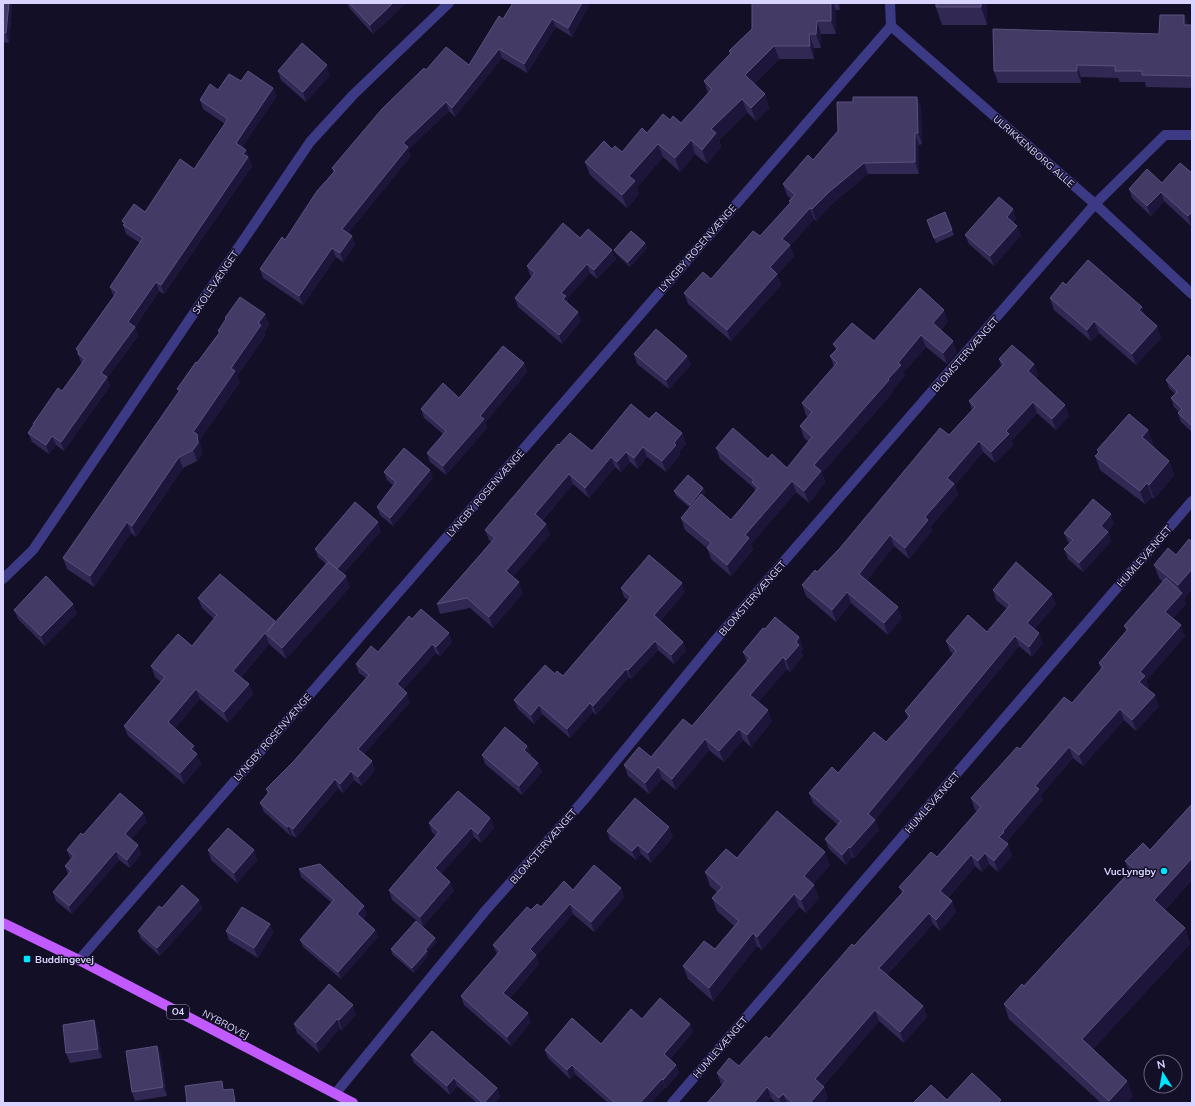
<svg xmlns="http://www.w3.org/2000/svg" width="1195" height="1106" font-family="Mulish,sans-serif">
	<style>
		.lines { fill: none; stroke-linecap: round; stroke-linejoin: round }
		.minor { stroke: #3d3a85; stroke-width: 10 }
		.major { stroke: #c25bff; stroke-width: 10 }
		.wall { fill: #312854 }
		.shaded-wall { fill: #1d163a }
		.building { fill: #433a66; stroke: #5a527e }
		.poi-dot { fill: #00e5ff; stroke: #130f26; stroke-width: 1.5 }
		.labels { text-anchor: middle; stroke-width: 3; stroke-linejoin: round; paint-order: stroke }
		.shield { fill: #130f26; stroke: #9e99be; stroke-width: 1 }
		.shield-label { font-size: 9px; font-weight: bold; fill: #d9d4ff }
		.street-label { font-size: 10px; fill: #d9d4ff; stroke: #130f26 }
		.poi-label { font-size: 10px; font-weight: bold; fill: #d9d4ff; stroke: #130f26; text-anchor: end }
	</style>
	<rect width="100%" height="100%" fill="#130f26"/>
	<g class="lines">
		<path class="minor" d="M890 3 891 26 1095 204 1192 294
			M3 579 33 550 310 142 353 95 449 3
			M79 960 891 26
			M335 1094 486 910 583 801 717 638 1095 204 1165 135H1192
			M672 1103 1192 501"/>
		<path class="major" d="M3 923 79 960 353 1103"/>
	</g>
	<path class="wall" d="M3 3H11L12 8 9 43 3 42Z
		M347 3H404L405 4 373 34 350 9Z
		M513 3H588L589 5 572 37 556 27 527 73 502 58 455 117 449 111 408 150 411 156 348 233 352 236 355 245 343 262 336 257 303 305 263 278 260 269 285 240 333 172 332 168 426 70 469 65 503 19Z
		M752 3H840V10H836V34H821V48H814V59H779L754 84 765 94 769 108 756 121 747 112 719 140 721 147 707 164 695 154 680 172 663 157 637 187 639 194 627 208 590 175 585 162 612 149 622 152 647 133 670 120 681 123 708 93 704 81 730 54 729 51 752 29Z
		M936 3H987V25H942L936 7Z
		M1184 15 1188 25H1192V88L1146 87 1145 82H1120L1118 78 1081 77V83H998L994 71 1159 34Z
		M278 71 330 75 306 102 281 80Z
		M241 81 273 88 276 97 242 147 246 150 252 166 164 294 159 291 135 327 138 336 107 378 110 386 64 451 56 445 49 454 32 442 28 433 34 426 33 424 62 391 82 364 81 362 76 349 114 296 113 295 110 287 140 243 126 234 123 225 124 224 122 221 145 212 194 169 225 124 203 109 200 100 218 90Z
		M917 97 921 108 922 144 919 145V174H868L833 203 816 221 814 219 790 246 794 256 777 275 781 285 731 341 688 304 684 293 711 279 760 236 790 203 789 201 791 199 787 195 783 184 813 160 838 131 853 102Z
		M1192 173V225L1191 226 1164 201 1151 216 1132 198 1129 189 1162 183Z
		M945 212 954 235 936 243 927 220Z
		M1016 219 1013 222 1021 235 994 266 969 244 965 235Z
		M580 238 612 250 616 259 597 279 590 273 567 299 568 303 581 321 562 344 518 307 515 298 532 277 530 275 527 266Z
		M645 243 647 248 630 267 616 254 614 250Z
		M1066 285 1142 307 1144 315 1161 338 1136 365 1099 333 1091 341 1054 310 1050 298Z
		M265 314 269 325 264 333 265 336 237 376 240 382 199 441 201 446 202 454 197 461 183 468 136 537 131 533 94 587 67 569 63 558 179 392 177 389 219 333 218 331 225 321V318Z
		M948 321 941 330 957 352 947 364 926 347 903 373 905 376 893 389V392L822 473 825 482 809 503 796 492 751 544 753 550 731 576 711 559 707 548 685 530 681 518 690 508 676 496 674 491 703 488 705 493 703 496 731 520 755 491 754 488 720 459 716 448 768 459 787 468 809 442 804 438 800 426 808 417 806 415 802 403 834 367 830 356 836 350 833 344 874 341Z
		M634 354 687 356 691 365 669 389 637 364Z
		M999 359 1034 364 1038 376 1036 378 1069 416 1056 430 1037 413 1011 441 1013 445 995 463 983 452 955 485 958 495 931 526 932 531 909 559 894 546 867 580 902 618 888 635 851 603 836 622 806 596 802 585 817 572 949 435 972 410 969 401 1001 366Z
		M1192 359V432L1181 422 1178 413 1179 412 1174 407 1171 398 1175 394 1169 388 1166 380Z
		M524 363 527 372 485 423 487 428 446 475 430 462 427 453 443 434 424 418 421 409 459 398Z
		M649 419 682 433 686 444 679 452 680 455 666 472 647 457 638 469 630 462 621 472 615 467 589 498 573 484 542 521 550 534 513 577 523 593 493 628 470 608 440 614 437 604 491 542 489 540 485 530 559 445 592 451Z
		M1148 430 1153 444 1152 445 1169 461 1174 475 1154 499 1152 497 1145 504 1100 470 1095 456 1098 453 1097 450Z
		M384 472 433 478 393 526 380 515 377 507 394 486 387 480Z
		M1114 523 1108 532 1111 541 1083 572 1068 559 1064 549 1069 543 1068 542 1064 533Z
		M381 531 343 574 350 587 286 659 269 644 241 677 249 684 253 694 228 723 200 699 175 728 198 757 201 764 184 784 128 736 124 726 161 682 155 677 151 666 192 646 214 619 202 608 198 598 275 622 326 564 318 557 315 549Z
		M1192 542V589L1184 598 1186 604 1173 618 1185 636 1146 681 1149 687 1147 688 1159 706 1136 731 1124 720 1083 766 1073 758 1041 795 1043 800 1007 841 1008 843 1007 844 1012 856 998 872 989 864 982 872 975 866 948 898 952 901 956 912 940 931 933 924 887 975 923 1006 927 1017 904 1043 879 1021 823 1086 824 1087 828 1098 824 1103H776L771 1098 767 1103H707L723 1085 721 1084 717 1073 739 1066 769 1039 854 946 902 893 899 887 937 857 977 811 975 810 971 798 1020 749 1072 703 1101 670 1099 663 1126 631 1124 626 1163 582 1159 578 1154 565 1176 555Z
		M621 588 685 592 660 621 683 642 686 651 674 664 658 650 631 679 629 677 596 715 593 712 570 738 542 714 534 724 518 709 514 700 555 674 563 676 628 600 624 597Z
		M993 590 1056 604 1034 629 1043 643 1032 657 1019 646 875 820 879 830 854 858 852 857 846 865 829 849 825 839 838 825 813 803 809 793 838 773 886 742 908 719 905 711 953 654 950 651 946 641 987 632 1007 609 996 600Z
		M14 610 77 613 45 646 18 619Z
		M412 619 452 642 440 656 436 653 403 690 410 702 364 754 375 770 362 786 354 780 343 793 338 788 296 838 292 835 291 836 264 812 260 803 268 794 266 789 293 762 366 678 359 673 356 664 378 652Z
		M765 629 799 637 803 649 801 651 803 656 790 672 787 669 758 702 772 721 751 747 743 740 724 762 709 750 676 790 662 779 649 794 628 776 624 765 651 757 692 726 747 663 743 652Z
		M527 746 531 755 530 756 538 763 542 772 522 795 485 764 482 755Z
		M1192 804V880L1165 910 1185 928 1190 944 1093 1049 1133 1096 1127 1103H1101L1009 1019 1004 1004 1024 986 1129 872 1125 861 1150 850Z
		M143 813 147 822 131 839 138 845 141 854 130 868 119 860 72 914 56 901 53 892 68 874 65 866 71 859 70 858 67 850 83 835Z
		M490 818 494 828 481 843 474 837 441 874 450 882 454 891 423 926 392 900 389 890 436 836 432 832 429 823Z
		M607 831 673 837 651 863 641 854 636 860 610 840Z
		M208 850H254L257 860 237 883 211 860Z
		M737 858 830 865 813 884 819 898 806 913 799 907 762 950 757 946 713 1001 688 979 683 966 715 949 734 926 717 911 712 898 717 892 710 886 705 872Z
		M299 869 367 914 363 919 375 930 378 937 341 979 303 947 300 940 331 902 301 877Z
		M621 888 624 898 594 932 573 914 536 956 539 964 510 998 531 1022 511 1046 464 1005 461 996 497 954 493 945 531 910 541 907 573 890Z
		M199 900 202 909 160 956 141 939 138 931 162 908Z
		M270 924 273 933 258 958 229 940 226 931Z
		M435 938 437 942 427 953 428 956 414 973 392 954 391 949Z
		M356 1014 342 1030 340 1028 319 1053 297 1033 294 1024Z
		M642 1019 690 1024 693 1032 670 1059 676 1065 679 1073 666 1088 665 1087 651 1103H608L575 1074 570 1079 548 1058 545 1050 601 1044Z
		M98 1030 102 1058 70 1063 66 1053Z
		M157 1046 161 1056 167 1096 135 1101 132 1092Z
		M411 1055 497 1088 500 1097 494 1103H477L457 1086 450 1095 414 1063Z"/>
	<path class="shaded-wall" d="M9 3H11L12 8 9 43 6 33Z
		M393 3H404L405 4 373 34 370 25Z
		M582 3H588L589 5 572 37 568 28Z
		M831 3H833L836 10V34L831 21Z
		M838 3H840V10Z
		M981 3H987V25L981 7Z
		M1184 15 1188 26 1184 25Z
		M552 19 556 27 527 73 524 64Z
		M817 21 821 34V48L816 34Z
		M809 34 814 48V59L810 46Z
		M774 46 779 59 750 88 745 75Z
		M499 49 502 58 455 117 452 108Z
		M327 65 330 75 306 102 303 92Z
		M1077 65 1081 77V83L1077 71Z
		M273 88 276 97 239 152 236 143Z
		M765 94 769 108 756 121 751 108Z
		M917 97 921 108 922 144 918 133Z
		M742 99 747 112 719 140 721 147 707 164 702 150 711 129Z
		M446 102 449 111 408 150 411 156 345 238 342 229 403 143Z
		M915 133 919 145V174L915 162Z
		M691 140 695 154 680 172 675 158Z
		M658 144 663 157 637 187 639 194 627 208 622 195 629 176Z
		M246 150 252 166 164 294 161 285Z
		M864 163 868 174 833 203 816 221 812 209 829 192Z
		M1161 192 1164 201 1151 216 1147 206Z
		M810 208 814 219 790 246 794 256 777 275 781 285 731 341 727 330 770 267 782 239Z
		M1013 209 1016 219 1010 226 1007 217Z
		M1192 212V225L1191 226 1188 216Z
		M1017 226 1021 235 994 266 990 256Z
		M352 236 355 245 343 262 340 253Z
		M645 243 647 248 630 267 628 262Z
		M332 248 336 257 303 305 299 296Z
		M612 250 616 259 597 279 594 270Z
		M587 264 590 273 567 299 569 305 563 299 561 293Z
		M156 282 159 291 132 331 128 322Z
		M1142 307 1146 319 1139 310Z
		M944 310 948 321 937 334 933 323Z
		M578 312 581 321 562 344 559 335Z
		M265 314 269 325 264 333 265 336 237 376 240 382 199 441 201 446 202 454 197 461 193 450V432Z
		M1094 321 1099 333 1091 341 1087 330Z
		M1157 326 1161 338 1136 365 1132 354Z
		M135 327 138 336 107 378 110 386 64 451 61 442 101 373Z
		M921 335 926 347 903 373 905 376 893 389V392L822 473 825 482 809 503 804 491 814 465 888 379 898 363Z
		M953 341 957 352 947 364 943 353Z
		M687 356 691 365 669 389 666 380Z
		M524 363 527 372 485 423 487 428 446 475 443 466 480 416Z
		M1034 364 1038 376 1032 382 1028 371Z
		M1033 402 1037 413 1011 441 1013 445 995 463 991 452 1006 431Z
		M1065 405 1069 416 1056 430 1052 419Z
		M1148 430 1153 444 1147 451 1142 437Z
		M682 433 686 444 679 452 680 455 666 472 662 461 674 443Z
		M52 436 56 445 49 454 46 445Z
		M979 441 983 452 955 485 958 495 931 526 932 531 909 559 905 548 925 517 947 478Z
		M643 447 647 457 638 469 634 458Z
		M626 452 630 462 621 472 617 462Z
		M179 457 183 468 136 537 132 526Z
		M611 457 615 467 589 498 585 488Z
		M1169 461 1174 475 1154 499 1149 485Z
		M430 470 433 478 393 526 390 518Z
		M569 474 573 484 538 525 535 514Z
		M792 481 796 492 751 544 753 550 731 576 727 565 745 535Z
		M1147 483 1152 497 1145 504 1140 491Z
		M703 488 705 493 691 510 690 505Z
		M1111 514 1114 523 1108 532 1111 541 1083 572 1079 563 1101 526Z
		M127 522 131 533 94 587 90 576Z
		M378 522 381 531 340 577 337 569Z
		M546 524 550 534 510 581 506 571Z
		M890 535 894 546 863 585 859 574Z
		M1192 569V589L1184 598 1186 604 1169 623 1165 612 1181 594 1178 585Z
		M346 576 350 587 286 659 282 648Z
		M519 582 523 593 493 628 489 617Z
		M682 583 685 592 657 624 654 615Z
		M847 592 851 603 836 622 832 610Z
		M1052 594 1056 604 1030 633 1027 623Z
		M73 604 77 613 45 646 41 636Z
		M898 607 902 618 888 635 884 623Z
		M1181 625 1185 636 1146 681 1149 687 1143 693 1139 682 1140 672Z
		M265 633 269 644 237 681 233 671Z
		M449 633 452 642 440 656 436 647Z
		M1039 633 1043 643 1032 657 1029 647Z
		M1015 636 1019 646 875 820 879 830 854 858 850 848 868 814Z
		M799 637 803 649 801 651 803 656 790 672 786 660 796 642Z
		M655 641 658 650 631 679 628 670Z
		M683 642 686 651 674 664 671 655Z
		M432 644 436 653 400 694 397 684Z
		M783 657 787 669 755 706 750 695Z
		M626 669 629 677 596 715 593 706Z
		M249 684 253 694 228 723 224 712Z
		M196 689 200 699 172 732 168 722Z
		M407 693 410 702 361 758 358 749Z
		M1155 695 1159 706 1136 731 1132 720Z
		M590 703 593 712 570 738 567 729Z
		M539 705 542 714 534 724 531 715Z
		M1120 709 1124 720 1083 766 1079 755Z
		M768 710 772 721 751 747 747 735Z
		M739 729 743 740 724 762 719 751Z
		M705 739 709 750 676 790 672 779Z
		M194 746 201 764 184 784 180 773 191 749Z
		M527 746 531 755 528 760 524 750Z
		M1069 747 1073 758 1041 795 1043 800 1007 841 1008 843 1003 848 999 837 1003 831 1035 786Z
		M372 761 375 770 362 786 358 777Z
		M538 763 542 772 522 795 519 786Z
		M658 767 662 779 649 794 645 783Z
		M351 771 354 780 343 793 340 784Z
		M335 779 338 788 296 838 293 829Z
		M143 813 147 822 128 843 125 834Z
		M490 818 494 828 481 843 478 834Z
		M289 826 292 835 291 836 287 827Z
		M669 827 673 837 651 863 648 853Z
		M471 828 474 837 438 878 435 868Z
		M1008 844 1012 856 998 872 994 861Z
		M138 845 141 854 130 868 127 860Z
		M638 845 641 854 636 860 632 851Z
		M849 847 852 857 846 865 842 855Z
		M254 850 257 860 237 883 234 873Z
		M116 851 119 860 72 914 69 906Z
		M825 852 830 865 809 889 804 876Z
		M985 853 989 864 982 872 978 861Z
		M971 855 975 866 944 902 940 891Z
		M1192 858V880L1160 915 1154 900Z
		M450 882 454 891 423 926 420 917Z
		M814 885 819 898 806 913 801 900Z
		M621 888 624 898 594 932 591 922Z
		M794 894 799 907 762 950 757 937Z
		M199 900 202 909 160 956 157 948Z
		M952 901 956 912 940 931 936 920Z
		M570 904 573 914 536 956 539 964 506 1002 503 993 530 949Z
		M364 906 367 914 360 921 357 914Z
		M929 913 933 924 883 979 879 968Z
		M270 924 273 933 258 958 254 948Z
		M1185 928 1190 944 1088 1055 1082 1039Z
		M375 930 378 937 341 979 338 972Z
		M753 933 757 946 713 1001 709 988Z
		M435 938 437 942 427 953 428 956 414 973 412 968 425 950Z
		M353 1005 356 1014 342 1030 339 1020Z
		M923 1006 927 1017 904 1043 900 1032Z
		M875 1010 879 1021 819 1090 815 1079Z
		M528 1013 531 1022 511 1046 507 1037Z
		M337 1019 340 1028 319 1053 316 1043Z
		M94 1020 98 1030 102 1058 98 1049Z
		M690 1024 693 1032 667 1062 664 1054Z
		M157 1046 161 1056 167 1096 163 1087Z
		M572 1065 575 1074 570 1079 567 1070Z
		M676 1065 679 1073 666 1088 663 1080Z
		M454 1078 457 1086 450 1095 447 1086Z
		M662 1079 665 1087 651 1103H640Z
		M222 1081 225 1091 223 1090Z
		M1127 1081 1133 1096 1127 1103H1110L1109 1101Z
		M767 1087 771 1098 767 1103H754Z
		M824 1087 828 1098 824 1103H810Z
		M497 1088 500 1097 494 1103H484Z
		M233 1089 236 1098 237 1103H235Z
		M783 1094 787 1103H781L779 1098Z
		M1001 1100 1002 1103H998Z"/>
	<path class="building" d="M3 3H9L6 33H3Z
		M349 3H393L370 25Z
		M513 3H582L568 28 552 19 524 64 499 49 452 108 446 102 403 143 408 147 342 229 352 236 340 253 332 248 299 296 260 269 282 237 285 240 317 191 335 171 332 168 382 109 424 68 426 70 446 47 469 65 499 16 503 19Z
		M752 3H831V21H817L816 34H809L810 46H774L745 75 765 94 751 108 742 99 711 129 716 133 702 150 691 140 675 158 658 144 629 176 635 181 622 195 585 162 604 141 612 149 615 146 622 152 642 128 647 133 663 114 670 120 673 116 681 123 712 89 704 81 731 53 729 51 752 29Z
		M936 3H981V7H936Z
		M1160 15H1184V25H1192V76L1142 75V71H1115V66L1077 65V71H994L993 29 1159 34Z
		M302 43 327 65 303 92 278 71Z
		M248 71 273 88 236 143 246 150 243 154 248 157 161 285 156 282 128 322 135 327 101 373 107 377 61 442 52 436 46 445 28 433 34 424H33L58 388 62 391 85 359 78 354 79 351 76 349 117 292 110 287 143 238 123 225 125 223 122 221 134 204 145 212 180 159 194 169 228 119 200 100 210 84 218 90 229 74 241 81Z
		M853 97H917L918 133H915V162L864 163 829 192 812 209 810 208 782 239 790 245 770 267 777 274 727 330 684 293 703 272 711 279 753 231 760 236 791 202 789 201 795 195 783 184 808 155 813 160 838 131 837 102H853Z
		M1180 163 1192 173V212L1188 216 1161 192 1147 206 1129 189 1147 169 1162 183Z
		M999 197 1013 209 1007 217 1017 226 990 256 965 235Z
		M945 212 952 230 934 238 927 220Z
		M563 223 580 238 588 229 612 250 594 270 587 264 561 293 566 296 563 299 578 312 559 335 515 298 535 273 527 266Z
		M631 231 645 243 628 262 614 250Z
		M1088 260 1142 307 1139 310 1157 326 1132 354 1094 321 1087 330 1050 298 1063 282 1066 285Z
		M920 288 944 310 933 323 953 341 943 353 921 335 898 363 901 365 888 379 889 380 814 465 821 471 804 491 792 481 745 535 749 538 727 565 707 548 711 543 681 518 701 494 731 520 758 488 752 482 754 480 716 448 733 428 768 459 772 454 787 468 812 437 800 426 812 412 802 403 837 363 830 356 838 348 833 344 852 323 874 341Z
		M240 297 265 314 258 323 261 325 231 368 235 371 193 432 197 434 198 443 193 450 179 457 132 526 127 522 90 576 63 558 180 390 177 389 196 362 197 363 220 332 218 331 226 319 225 318Z
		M656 329 687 356 666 380 634 354Z
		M1012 345 1034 364 1028 371 1065 405 1052 419 1033 402 1006 431 1009 434 991 452 979 441 947 478 954 484 925 517 928 520 905 548 890 535 859 574 898 607 884 623 847 592 832 610 802 585 815 570 817 572 840 548 940 428 949 435 975 407 969 401 1004 364 999 359Z
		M503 346 524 363 480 416 484 419 443 466 427 453 446 431 421 409 443 383 459 398Z
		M1188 355 1192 359V424L1191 425 1178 413 1182 409 1171 398 1177 392 1176 390 1166 380Z
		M631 404 649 419 656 412 682 433 674 443 676 445 662 461 643 447 634 458 626 452 617 462 611 457 585 488 569 474 535 514 546 524 506 571 519 582 489 617 467 598 437 604 495 538 485 530 558 444 559 445 570 433 592 451Z
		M1129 414 1148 430 1142 437 1169 461 1149 485 1147 483 1140 491 1095 456 1099 452 1097 450Z
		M404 448 430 470 390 518 377 507 396 482 384 472Z
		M688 475 703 488 690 505 674 491Z
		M1093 499 1111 514 1101 526 1108 532 1079 563 1064 549 1073 540 1064 533Z
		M355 502 378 522 337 569 315 549Z
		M1189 539 1192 542V569L1178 585 1154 565 1168 548 1176 555Z
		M649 555 682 583 654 615 683 642 671 655 655 641 628 670 626 669 593 706 590 703 567 729 539 705 531 715 514 700 545 665 555 674 557 671 563 676 631 597 621 588Z
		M328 562 346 576 282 648 265 633 233 671 249 684 224 712 196 689 168 722 194 746 191 749 197 754 180 773 124 726 165 677 151 666 159 656 178 634 192 646 217 615 198 598 220 574 275 621 267 632Z
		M1016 562 1052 594 1027 623 1039 633 1029 647 1015 636 868 814 875 820 850 848 849 847 842 855 825 839 841 821 809 793 832 767 838 773 874 732 886 742 910 716 905 711 956 651 946 641 968 615 987 632 1010 605 993 590Z
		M46 576 73 604 41 636 14 610Z
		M1166 578 1182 593 1165 612 1181 625 1140 672 1145 676 1139 682 1155 695 1132 720 1120 709 1079 755 1069 747 1035 786 1039 789 1003 831 1004 832 999 837 1008 844 994 861 985 853 978 861 971 855 940 891 952 901 936 920 929 913 879 968 923 1006 900 1032 875 1010 815 1079 824 1087 810 1103H793L783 1094 779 1098 767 1087 754 1103H707L726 1081 717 1073 729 1058 739 1066 766 1036 769 1039 852 944 854 946 904 891 899 887 931 852 937 857 981 807 971 798 1017 747 1020 749 1064 697 1072 703 1103 667 1099 663 1128 629 1124 626Z
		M421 609 449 633 436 647 432 644 397 684 407 693 358 749 372 761 358 777 351 771 340 784 335 779 293 829 289 826 287 827 260 803 269 792 266 789 293 762 369 675 356 664 371 646 378 652 409 616 412 619Z
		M775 617 799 637 796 642 799 645 786 660 783 657 750 695 768 710 747 735 739 729 719 751 705 739 672 779 658 767 645 783 624 765 639 747 651 757 683 719 692 726 750 658 743 652 763 628 765 629Z
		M505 727 527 746 524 750 538 763 519 786 482 755Z
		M458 791 490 818 478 834 471 828 435 868 450 882 420 917 389 890 439 832 429 823Z
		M120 793 143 813 125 834 138 845 127 860 116 851 69 906 53 892 71 871 65 866 74 856 67 850 81 833 83 835Z
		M635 798 669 827 648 853 638 845 632 851 607 831Z
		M1192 804V858L1154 900 1185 928 1082 1039 1127 1081 1109 1101 1004 1004 1022 984 1024 986 1133 868 1125 861 1143 843 1150 850Z
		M777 811 825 852 804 876 814 885 801 900 794 894 757 937 753 933 709 988 683 966 704 941 715 949 739 921 712 898 722 887 705 872 726 849 737 858Z
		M228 828 254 850 234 873 208 850Z
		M320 864 364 906 357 914 375 930 338 972 300 940 334 900 299 869Z
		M594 865 621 888 591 922 570 904 530 949 536 955 503 993 528 1013 507 1037 461 996 500 951 493 945 527 907 531 910 537 904 541 907 564 881 573 890Z
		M182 885 199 900 157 948 138 931 159 906 162 908Z
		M242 907 270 924 254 948 226 931Z
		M416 921 435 938 425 950 427 951 412 968 391 949Z
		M329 984 353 1005 339 1020 337 1019 316 1043 294 1024Z
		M660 998 690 1024 664 1054 676 1065 663 1080 662 1079 640 1103H615L572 1065 567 1070 545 1050 572 1018 601 1044 631 1009 642 1019Z
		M94 1020 98 1049 66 1053 63 1025Z
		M432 1031 497 1088 484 1103H483L454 1078 447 1086 411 1055Z
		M157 1046 163 1087 132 1092 126 1051Z
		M972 1073 1001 1100 998 1103H915L914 1102 931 1085 947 1100Z
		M222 1081 223 1090 233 1089 235 1103H187L185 1086Z"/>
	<g class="poi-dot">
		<circle cx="1164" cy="871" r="4"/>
		<rect x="23" y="955" width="8" height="8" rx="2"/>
	</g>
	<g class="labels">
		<rect class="shield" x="167" y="1005" width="22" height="14" rx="3"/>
		<g class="shield-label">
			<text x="178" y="1015">O4</text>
		</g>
		<g class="street-label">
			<text transform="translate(1034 151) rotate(41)" y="4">ULRIKKENBORG ALLE</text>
			<text transform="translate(697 248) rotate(-49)" y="4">LYNGBY ROSENVÆNGE</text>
			<text transform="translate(215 282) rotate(-56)" y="4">SKOLEVÆNGET</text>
			<text transform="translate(965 354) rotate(-49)" y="4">BLOMSTERVÆNGET</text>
			<text transform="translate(485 493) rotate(-49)" y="4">LYNGBY ROSENVÆNGE</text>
			<text transform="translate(1144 556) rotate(-49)" y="4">HUMLEVÆNGET</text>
			<text transform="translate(752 598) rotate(-49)" y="4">BLOMSTERVÆNGET</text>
			<text transform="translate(272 737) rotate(-49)" y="4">LYNGBY ROSENVÆNGE</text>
			<text transform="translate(932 802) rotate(-49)" y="4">HUMLEVÆNGET</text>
			<text transform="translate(543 846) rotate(-49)" y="4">BLOMSTERVÆNGET</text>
			<text transform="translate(226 1024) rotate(28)" y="4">NYBROVEJ</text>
			<text transform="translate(720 1047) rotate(-49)" y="4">HUMLEVÆNGET</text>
		</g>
		<g class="poi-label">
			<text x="1156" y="875">VucLyngby</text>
			<text x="35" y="963" text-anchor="start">Buddingevej</text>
		</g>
	</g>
	<rect width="1195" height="1106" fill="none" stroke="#d9d4ff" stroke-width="8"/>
	<g transform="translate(1163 1074) rotate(349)"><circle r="19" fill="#130f26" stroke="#625e7d"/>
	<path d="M0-3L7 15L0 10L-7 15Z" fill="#00e5ff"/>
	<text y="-6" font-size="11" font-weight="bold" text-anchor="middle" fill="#d9d4ff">N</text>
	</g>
</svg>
